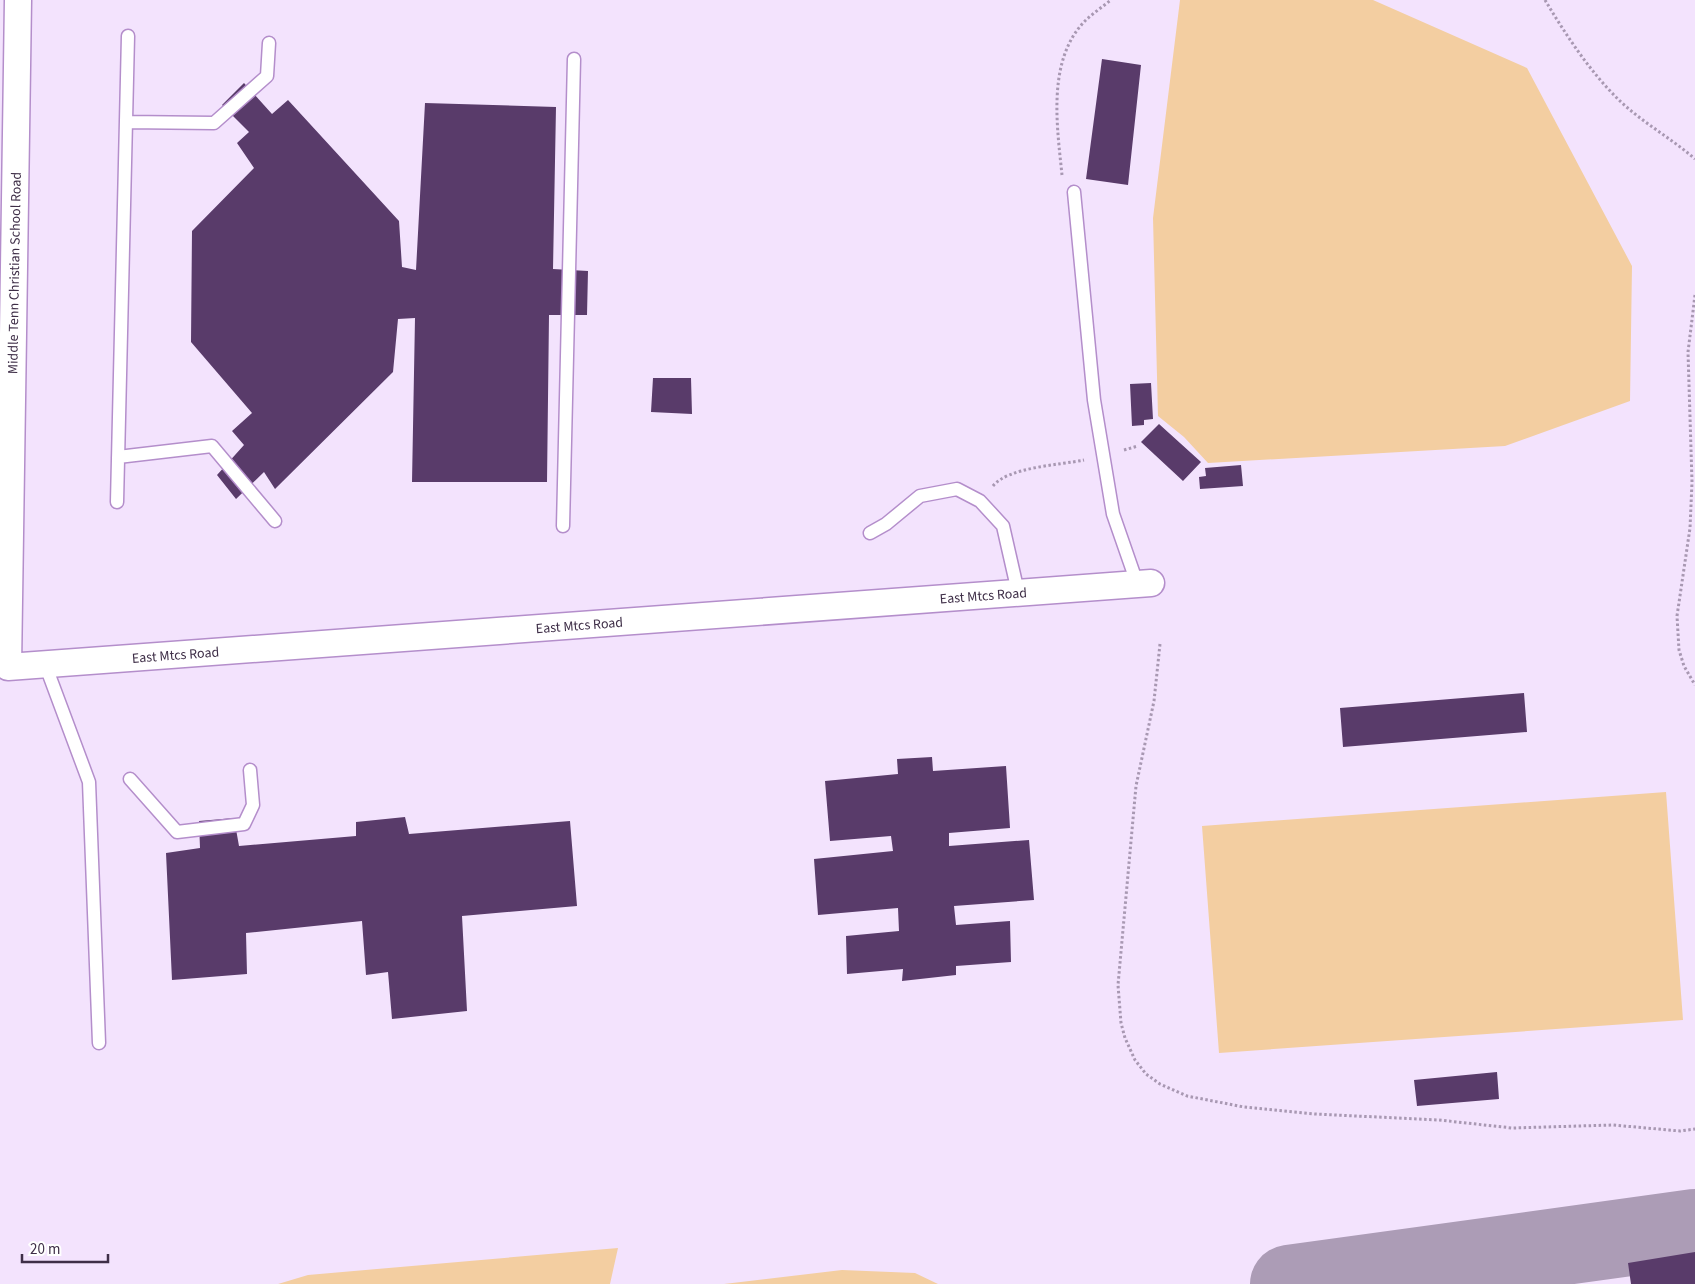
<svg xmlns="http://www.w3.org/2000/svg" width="1695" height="1284" font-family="'Source Sans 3',sans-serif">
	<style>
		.green { fill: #f3cea1 }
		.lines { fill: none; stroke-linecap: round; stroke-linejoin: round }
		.taxiway { stroke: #ac9cb6; stroke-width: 78 }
		.building { fill: #593b6a }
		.lane-casing { stroke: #b48ecb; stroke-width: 15 }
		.street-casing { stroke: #b48ecb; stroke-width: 29 }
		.path { stroke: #a898b2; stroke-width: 3; stroke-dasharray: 2.5 2.5; stroke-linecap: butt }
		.lane { stroke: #fff; stroke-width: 12 }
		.street { stroke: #fff; stroke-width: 26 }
		.labels { text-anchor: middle; stroke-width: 5; stroke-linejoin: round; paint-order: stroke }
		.street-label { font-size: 14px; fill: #3e2e47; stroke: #fff }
	</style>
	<rect width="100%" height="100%" fill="#f3e3fd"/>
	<path class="green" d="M1180 0H1373L1527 68 1632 266 1630 401 1505 446 1208 463 1184 437 1158 416 1153 218Z
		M1666 792 1683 1020 1219 1053 1202 826Z
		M618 1248 610 1284H278L308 1275Z
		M842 1270 915 1273 938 1284H724Z"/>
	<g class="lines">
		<path class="taxiway" d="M1289 1284 1695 1228"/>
	</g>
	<path class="building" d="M1102 59 1141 65 1128 185 1086 179Z
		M244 83 272 114 288 100 399 221 402 267 416 270 425 103 556 107 553 269 588 271 587 315H549L547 482H412L415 318 398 319 393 372 275 489 264 472 236 499 217 475 244 445 232 431 252 413 191 342 192 231 254 168 237 143 249 132 222 105Z
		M653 378H691L692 414 651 412Z
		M1151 383 1153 419 1144 420V425L1132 426 1130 384Z
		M1159 424 1201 462 1183 481 1141 442Z
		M1241 465 1243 486 1200 489 1199 477 1206 476 1205 468Z
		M1524 693 1527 732 1343 747 1340 708Z
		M932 757 933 771 1006 766 1010 828 949 833V846L1029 840 1034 900 954 906 956 925 1010 921 1011 962 956 966V975L902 981 903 969 847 974 846 936 899 931 898 908 818 915 814 859 893 851 891 836 830 841 825 781 898 774 897 759Z
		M405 817 409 834 570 821 577 906 462 916 467 1011 392 1019 388 972 366 975 362 921 246 933 247 974 172 980 166 853 200 848 199 821 234 818 239 846 356 836V822Z
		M1497 1072 1499 1099 1417 1106 1414 1080Z
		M1695 1252V1284H1631L1628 1263Z"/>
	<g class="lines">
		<defs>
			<path id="lane" d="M126 122 214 123 267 76 269 43
				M1074 192 1094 400 1113 514 1137 583
				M118 457 212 446 275 521
				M117 502 128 36
				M563 526 574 59
				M870 533 886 524 920 496 957 489 980 501 1003 526 1018 592
				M45 664 89 782 99 1043
				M130 779 177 832 244 824 253 805 250 770"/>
			<g id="street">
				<path id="s1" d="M18 0 8 667 1151 583"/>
			</g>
		</defs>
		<use href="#lane" class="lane-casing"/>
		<use href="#street" class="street-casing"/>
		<path class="path" d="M1545 0C1566 35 1590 72 1620 101 1643 123 1671 138 1695 159
			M1062 175C1057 126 1047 61 1084 22 1092 14 1102 7 1111 0
			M1695 295 1688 352 1692 482 1690 528 1677 616 1679 650 1684 666 1695 685
			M1124 450 1138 446
			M993 486C1008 467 1060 465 1084 460
			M1160 644 1154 701 1136 786 1118 985 1121 1023 1125 1038 1135 1060 1146 1074 1160 1084 1187 1096 1244 1107 1315 1114 1439 1120 1512 1128 1613 1125 1680 1131 1695 1129"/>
		<use href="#lane" class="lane"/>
		<use href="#street" class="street"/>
	</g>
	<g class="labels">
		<g class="street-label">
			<text transform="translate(14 273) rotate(-89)" y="5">Middle Tenn Christian School Road</text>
			<text dy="5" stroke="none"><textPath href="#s1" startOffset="1645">East Mtcs Road</textPath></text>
			<text dy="5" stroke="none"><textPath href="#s1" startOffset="1240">East Mtcs Road</textPath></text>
			<text dy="5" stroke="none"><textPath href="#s1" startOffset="835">East Mtcs Road</textPath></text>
		</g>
	</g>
	<path d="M22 1254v8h86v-8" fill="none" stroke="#3e2e47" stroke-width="2.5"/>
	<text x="30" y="1254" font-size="15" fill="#3e2e47" stroke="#ffffff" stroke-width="4" paint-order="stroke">20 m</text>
</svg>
